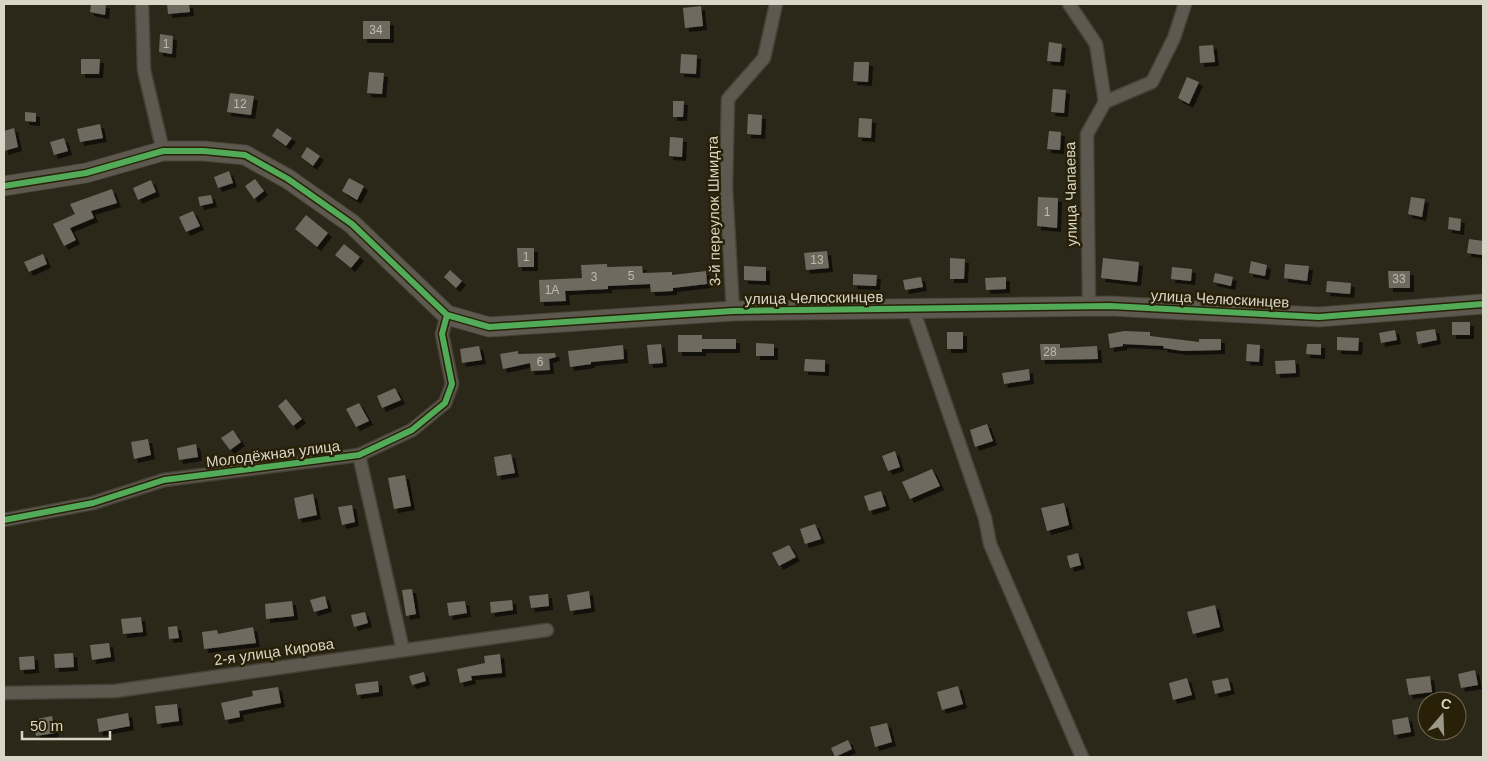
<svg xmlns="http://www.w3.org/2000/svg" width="1487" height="761" font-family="Helvetica,sans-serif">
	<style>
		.building { fill: #6e6b5f; filter: url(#shadow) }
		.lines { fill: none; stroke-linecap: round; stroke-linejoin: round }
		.street-casing { stroke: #474338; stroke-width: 15 }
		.secondary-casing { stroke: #474338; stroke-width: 21 }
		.street { stroke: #5d594f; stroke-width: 12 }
		.secondary { stroke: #5d594f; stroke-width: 19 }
		.cycleway-casing { stroke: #282108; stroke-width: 9 }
		.cycleway { stroke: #51ab58; stroke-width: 6 }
		.labels { text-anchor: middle; stroke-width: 5; stroke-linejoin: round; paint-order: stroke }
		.number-label { font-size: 12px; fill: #bfbbad }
		.street-label { font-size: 15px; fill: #dad6c7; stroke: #282108 }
	</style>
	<defs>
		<filter id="shadow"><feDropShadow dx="4" dy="4" stdDeviation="0" flood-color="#0009"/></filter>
	</defs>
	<rect width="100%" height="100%" fill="#2b2719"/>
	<path class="building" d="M91 4H106L105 15 90 12Z
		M167 4H189L190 12 168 14Z
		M701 6 703 26 685 28 683 8Z
		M363 21H390V39H363Z
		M160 34 173 36 172 54 159 52Z
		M1049 42 1062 44 1060 62 1047 61Z
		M1213 45 1215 62 1200 63 1199 46Z
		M681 54 697 55 696 74 680 73Z
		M81 59H100L99 74H81Z
		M854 62H869L868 82 853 81Z
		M369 72 384 73 382 94 367 93Z
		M1187 77 1199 82 1189 104 1178 98Z
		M1053 89 1066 90 1064 113 1051 112Z
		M230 93 254 96 251 115 227 112Z
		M673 101H684L683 117H673Z
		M25 112 36 113V122L25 121Z
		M748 114 762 115 761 135 747 134Z
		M859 118 872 119 871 138 858 137Z
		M100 124 103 138 80 142 77 129Z
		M14 128 18 147 4 151V131Z
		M277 128 292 138 286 146 272 136Z
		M1049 131 1061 132 1060 150 1047 149Z
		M670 137 683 138 682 157 669 156Z
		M64 138 68 151 54 155 50 142Z
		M307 147 320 156 313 166 301 157Z
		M229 171 233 183 218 188 214 177Z
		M349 178 364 186 357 200 342 191Z
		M255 179 264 191 254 199 245 186Z
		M151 180 156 192 138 200 133 188Z
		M112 189 117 203 91 211 94 218 70 228 76 240 64 246 53 224 75 214 70 204Z
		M211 195 213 203 200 206 198 197Z
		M1038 197 1058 198 1057 228 1037 226Z
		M1411 197 1425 199 1422 217 1408 214Z
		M193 211 200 226 186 232 179 217Z
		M306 215 328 233 317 247 295 229Z
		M1449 217 1461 219 1460 231 1448 229Z
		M1469 239 1483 241V255L1467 253Z
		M344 244 360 257 351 268 335 255Z
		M517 248H534V267H518Z
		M827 251 829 268 806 270 804 253Z
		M43 254 47 264 29 272 24 262Z
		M950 258 965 259 964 279H950Z
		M1103 258 1139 262 1137 282 1101 278Z
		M1251 261 1267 265 1265 276 1249 273Z
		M607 264V267L642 266 643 273 672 272V275L706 271 707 284 673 288V291L651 292 650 284 608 286V289L565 291 566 301 540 302 539 280 582 278 581 265Z
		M1285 264 1309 266 1307 281 1284 278Z
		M744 266 766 267V281L744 280Z
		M1172 267 1192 269 1191 281 1171 279Z
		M450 270 462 281 456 288 444 277Z
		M1388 271H1410V288H1389Z
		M1215 273 1233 277 1231 286 1213 282Z
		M853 274 877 275 876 286 853 285Z
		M921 277 923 287 905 290 903 280Z
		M1006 277V289L986 290 985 278Z
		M1327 281 1351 283 1350 294 1326 292Z
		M1452 322H1470V335H1452Z
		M1435 329 1437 340 1418 344 1416 332Z
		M1395 330 1397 340 1381 343 1379 333Z
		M1124 331 1150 332V336L1199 342V339H1221V350L1183 351 1163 348 1164 346 1123 344V346L1110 348 1108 334Z
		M947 332H963V349H947Z
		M678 335H702V339H736V349H702V352H678Z
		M1337 337 1359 338 1358 351 1337 350Z
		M756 343 774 344V356H756Z
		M661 344 663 363 649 364 647 345Z
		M1040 344H1060V348L1097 346 1098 359 1041 360Z
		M1247 344 1260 345 1259 362 1246 361Z
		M1307 344H1321V355L1306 354Z
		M623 345 624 359 591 362V364L570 367 568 351Z
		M479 346 482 360 462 363 460 349Z
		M518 351V354L555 353 556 357 549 359 550 370 531 371 530 363 503 369 500 354Z
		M805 359 825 360V372L804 371Z
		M1295 360 1296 373 1276 374 1275 361Z
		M1029 369 1030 380 1004 384 1002 373Z
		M395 388 401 400 382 408 377 396Z
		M286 399 302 419 293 426 278 406Z
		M359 403 369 421 356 427 346 409Z
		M987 424 993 441 975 447 970 430Z
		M233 430 241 442 230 450 221 438Z
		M148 439 151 455 134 459 131 442Z
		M196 444 198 457 179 460 177 448Z
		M895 451 900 467 888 471 882 456Z
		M511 454 515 473 497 476 494 457Z
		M932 469 940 486 910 499 902 482Z
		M405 475 411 506 394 509 388 478Z
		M881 491 886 506 869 511 864 496Z
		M313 494 317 515 298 519 294 498Z
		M1064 503 1069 525 1047 531 1041 508Z
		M352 505 355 522 342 525 338 507Z
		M815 524 821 539 805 544 800 529Z
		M789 545 796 557 779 566 772 553Z
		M1078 553 1081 565 1070 568 1067 556Z
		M412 589 416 614 406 616 402 590Z
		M589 591 591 608 570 611 567 595Z
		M548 594 549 606 531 608 529 596Z
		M325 596 328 608 314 612 310 600Z
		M512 600 513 610 491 613 490 602Z
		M292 601 294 616 266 619 265 604Z
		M465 601 467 613 449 616 447 603Z
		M1215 605 1220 627 1193 634 1187 612Z
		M365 612 368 623 354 627 351 615Z
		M141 617 143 632 123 634 121 619Z
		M177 626 179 638 169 639 168 627Z
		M253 627 256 643 204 649 202 632 217 630 218 634Z
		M109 643 111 657 92 660 90 645Z
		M73 653 74 667 55 668 54 654Z
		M500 654 502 673 471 676 472 680 460 683 457 669 485 663 484 656Z
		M34 656 35 669 20 670 19 657Z
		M1475 670 1478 685 1461 688 1458 674Z
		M424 672 426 681 412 685 409 676Z
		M1430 676 1432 692 1409 695 1406 679Z
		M1187 678 1192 695 1173 700 1169 683Z
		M1228 678 1231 690 1215 694 1212 681Z
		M378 681 379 692 357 695 355 684Z
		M958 686 963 704 942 710 937 692Z
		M278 687 281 703 239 711 240 717 225 720 221 703 253 696 252 691Z
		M177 704 179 721 157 724 155 706Z
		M128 713 130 726 99 732 97 719Z
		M52 716 55 733 36 736 33 720Z
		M1408 717 1411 732 1394 735 1392 720Z
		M887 723 892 742 875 747 870 727Z
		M848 740 852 749 835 757 831 748Z"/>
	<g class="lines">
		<defs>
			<path id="street" d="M142 4 144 70 163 151
				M1069 4 1096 44 1105 102 1087 134 1089 307
				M1105 102 1152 82 1174 38 1185 4
				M913 309 985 518 990 544 1082 757
				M733 311 726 187 728 99 764 58 776 4
				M359 455 403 650
				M4 520 93 503 164 480 359 455 412 430 445 403 452 384 442 334 447 315
				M4 693 115 691 547 630"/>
			<path id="secondary" d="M4 186 86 173 163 151H204L245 155 288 179 352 224 447 315 489 327 733 311 1110 306 1319 317 1483 304"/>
		</defs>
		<use href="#street" class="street-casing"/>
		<use href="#secondary" class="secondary-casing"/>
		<use href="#street" class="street"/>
		<use href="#secondary" class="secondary"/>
		<defs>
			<path id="cycleway" d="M4 186 86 173 163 151H204L245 155 288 179 352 224 447 315 489 327 733 311 1110 306 1319 317 1483 304
				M4 520 93 503 164 480 359 455 412 430 445 403 452 384 442 334 447 315"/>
		</defs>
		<use href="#cycleway" class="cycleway-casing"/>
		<use href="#cycleway" class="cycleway"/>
	</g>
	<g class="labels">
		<g class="number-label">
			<text x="376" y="34">34</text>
			<text x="166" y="48">1</text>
			<text x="240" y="108">12</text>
			<text x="1047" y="216">1</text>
			<text x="526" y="261">1</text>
			<text x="817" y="264">13</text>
			<text x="631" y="280">5</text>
			<text x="594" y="281">3</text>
			<text x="1399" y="283">33</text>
			<text x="552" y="294">1А</text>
			<text x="1050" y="356">28</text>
			<text x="540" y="366">6</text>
		</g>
		<g class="street-label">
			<text transform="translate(1071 194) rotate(-91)" y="5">улица Чапаева</text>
			<text transform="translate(714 211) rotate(-91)" y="5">3-й переулок Шмидта</text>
			<text transform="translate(814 298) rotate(-1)" y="5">улица Челюскинцев</text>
			<text transform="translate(1220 299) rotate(3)" y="5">улица Челюскинцев</text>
			<text transform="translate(273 454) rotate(-7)" y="5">Молодёжная улица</text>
			<text transform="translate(274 652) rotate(-8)" y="5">2-я улица Кирова</text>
		</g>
	</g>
	<rect width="1487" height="761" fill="none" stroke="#dad6c7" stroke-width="10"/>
	<g transform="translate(1442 716) rotate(19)"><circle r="24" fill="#282108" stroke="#6f6954"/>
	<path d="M0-4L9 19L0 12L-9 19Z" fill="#9d998a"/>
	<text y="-8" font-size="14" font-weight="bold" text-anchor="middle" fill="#dad6c7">С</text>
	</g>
	<path d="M22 731v8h88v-8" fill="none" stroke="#dad6c7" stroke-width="2.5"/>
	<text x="30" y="731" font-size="15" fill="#dad6c7" stroke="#282108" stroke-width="4" paint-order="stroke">50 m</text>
</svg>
